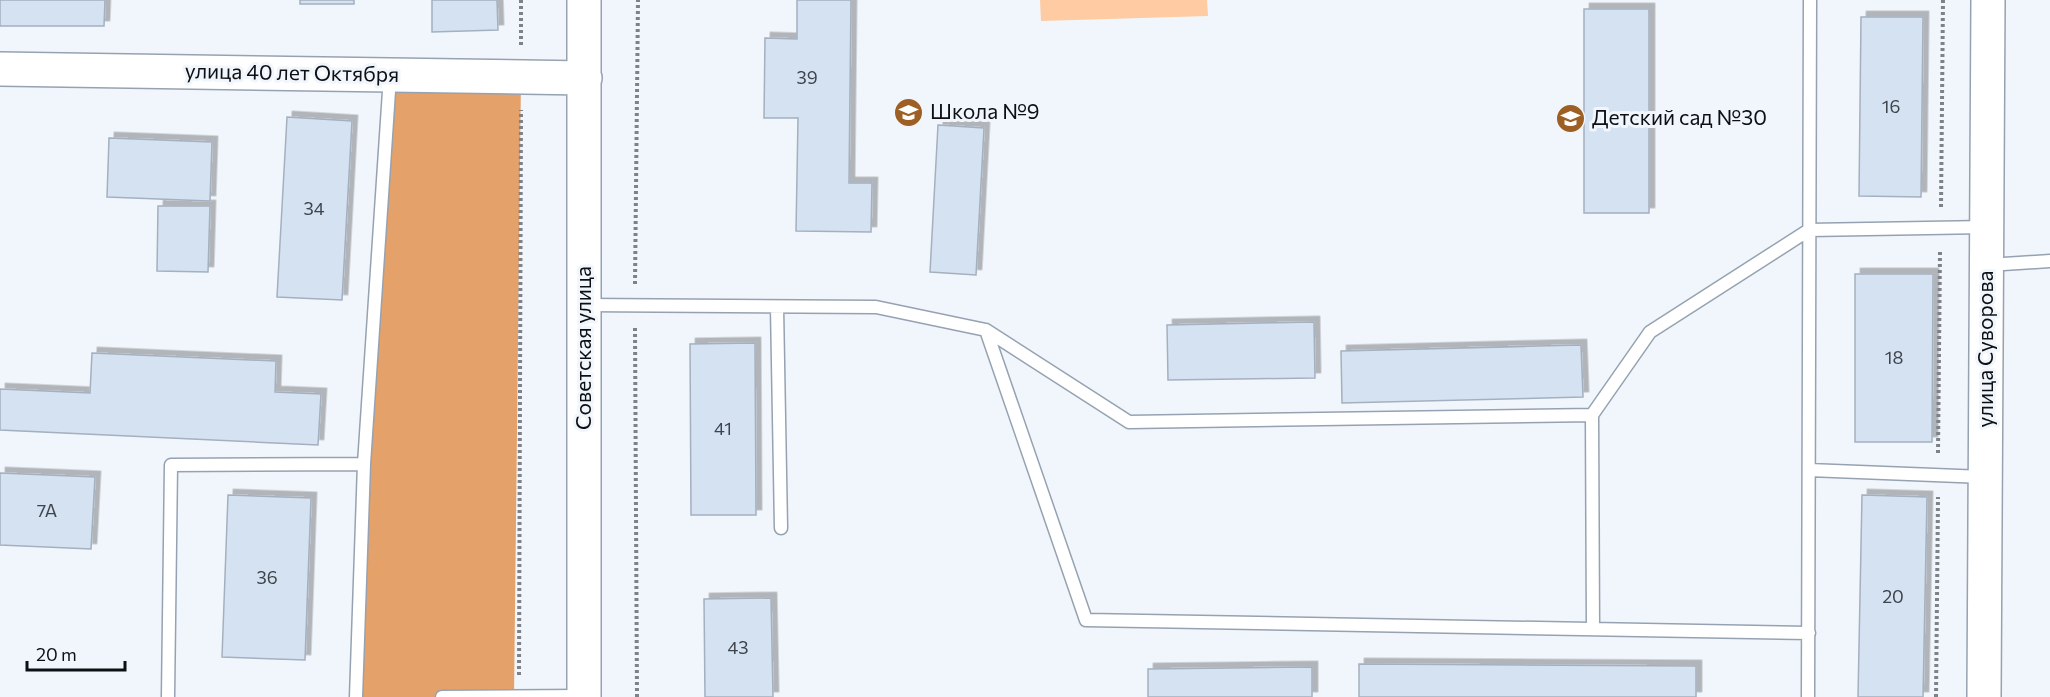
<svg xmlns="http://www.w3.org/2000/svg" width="2050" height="697" font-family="Commissioner,sans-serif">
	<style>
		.green { fill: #fecba3 }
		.forest { fill: #e4a169 }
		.building { fill: #d5e2f2; stroke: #a4b0bf; stroke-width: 1.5; filter: url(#shadow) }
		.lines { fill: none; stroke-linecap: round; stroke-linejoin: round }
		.lane-casing { stroke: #96a2b1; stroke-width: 15 }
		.secondary-casing { stroke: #96a2b1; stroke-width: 36 }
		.path { stroke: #7e8288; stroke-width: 4; stroke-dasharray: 3 3; stroke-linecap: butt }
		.lane { stroke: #fff; stroke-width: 12 }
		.secondary { stroke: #fff; stroke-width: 33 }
		.labels { text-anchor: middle; stroke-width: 6; stroke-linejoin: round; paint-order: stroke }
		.number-label { font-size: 18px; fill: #3e444c }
		.street-label { font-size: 21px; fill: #0c1015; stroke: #f1f6fc }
		.poi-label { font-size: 21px; fill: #0c1015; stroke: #f1f6fc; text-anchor: start }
	</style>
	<defs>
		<filter id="shadow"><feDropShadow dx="5.5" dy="-5.5" stdDeviation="0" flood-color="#0004"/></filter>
	</defs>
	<rect width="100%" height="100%" fill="#f1f6fc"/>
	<path class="green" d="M1040 0H1207L1208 16 1041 21Z"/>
	<path class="forest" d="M390 74 521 77 514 697H356Z"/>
	<path class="building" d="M0 0H105L104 26H0Z
		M300 0H354V4H300Z
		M432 0H497L498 30 432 32Z
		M797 0H851L849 183H872L871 232 796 231 798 118H764L765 38 797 39Z
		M1584 9H1649V213H1584Z
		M1861 17H1923L1921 197 1859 196Z
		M287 117 352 121 342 300 277 297Z
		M938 125 984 128 976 275 930 272Z
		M109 138 212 142 210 201 107 197Z
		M158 206H210L208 272 157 271Z
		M1855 274H1933L1932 442H1855Z
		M1314 322 1315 378 1168 380 1167 325Z
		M755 343 756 515H691L690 344Z
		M1581 345 1583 397 1342 403 1341 351Z
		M92 353 276 361 275 392 321 394 318 445 0 430V389L90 393Z
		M0 473 95 477 91 549 0 545Z
		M228 495 311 498 305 660 222 657Z
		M1862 495 1927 497 1923 697H1858Z
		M771 598 773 697H705L704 599Z
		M1359 664 1696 666V697H1359Z
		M1312 667V697H1148V669Z"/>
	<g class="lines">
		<defs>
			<path id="lane" d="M1988 265 2050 261
				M585 305 876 307 986 330 1086 620 1809 633
				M777 307 781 528
				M986 330 1129 422 1592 415 1650 332 1809 230 1986 227
				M1592 415 1593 629
				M1809 470 1984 477
				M168 697 171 465 364 464
				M356 697 364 464 390 76
				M442 697 582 696
				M1808 697 1810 0"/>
			<path id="secondary" d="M584 0V697
				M0 69 585 78
				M1984 697 1988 0"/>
		</defs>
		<use href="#lane" class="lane-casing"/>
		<use href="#secondary" class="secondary-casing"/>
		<path class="path" d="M521 0V45
			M1941 207 1943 0
			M635 284 638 0
			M635 328 637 697
			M1938 453 1940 251
			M519 675 521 110
			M1936 697 1938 497"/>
		<use href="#lane" class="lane"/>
		<use href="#secondary" class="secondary"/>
	</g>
	<defs>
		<symbol id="school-disc" viewBox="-11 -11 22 22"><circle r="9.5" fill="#9d5f24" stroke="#f1f6fc"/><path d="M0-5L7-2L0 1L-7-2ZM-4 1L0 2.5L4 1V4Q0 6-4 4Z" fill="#fff"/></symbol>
	</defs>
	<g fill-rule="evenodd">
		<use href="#school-disc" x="892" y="96" width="33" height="33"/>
		<use href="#school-disc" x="1554" y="102" width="33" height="33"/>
	</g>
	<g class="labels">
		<g class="number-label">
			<text x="807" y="84">39</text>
			<text x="1891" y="113">16</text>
			<text x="314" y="215">34</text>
			<text x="1894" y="364">18</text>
			<text x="723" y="435">41</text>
			<text x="47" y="517">7А</text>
			<text x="267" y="584">36</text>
			<text x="1893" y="603">20</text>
			<text x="738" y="654">43</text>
		</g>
		<g class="street-label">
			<text transform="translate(292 73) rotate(1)" y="7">улица 40 лет Октября</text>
			<text transform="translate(584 348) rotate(-90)" y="7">Советская улица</text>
			<text transform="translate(1986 349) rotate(-90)" y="7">улица Суворова</text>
		</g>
		<g class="poi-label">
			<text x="930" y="119">Школа №9</text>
			<text x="1592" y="125">Детский сад №30</text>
		</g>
	</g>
	<path d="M27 661v9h98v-9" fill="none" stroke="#0c1015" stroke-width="3"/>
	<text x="36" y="661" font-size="18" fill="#0c1015" stroke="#f1f6fc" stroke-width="4.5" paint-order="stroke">20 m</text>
</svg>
